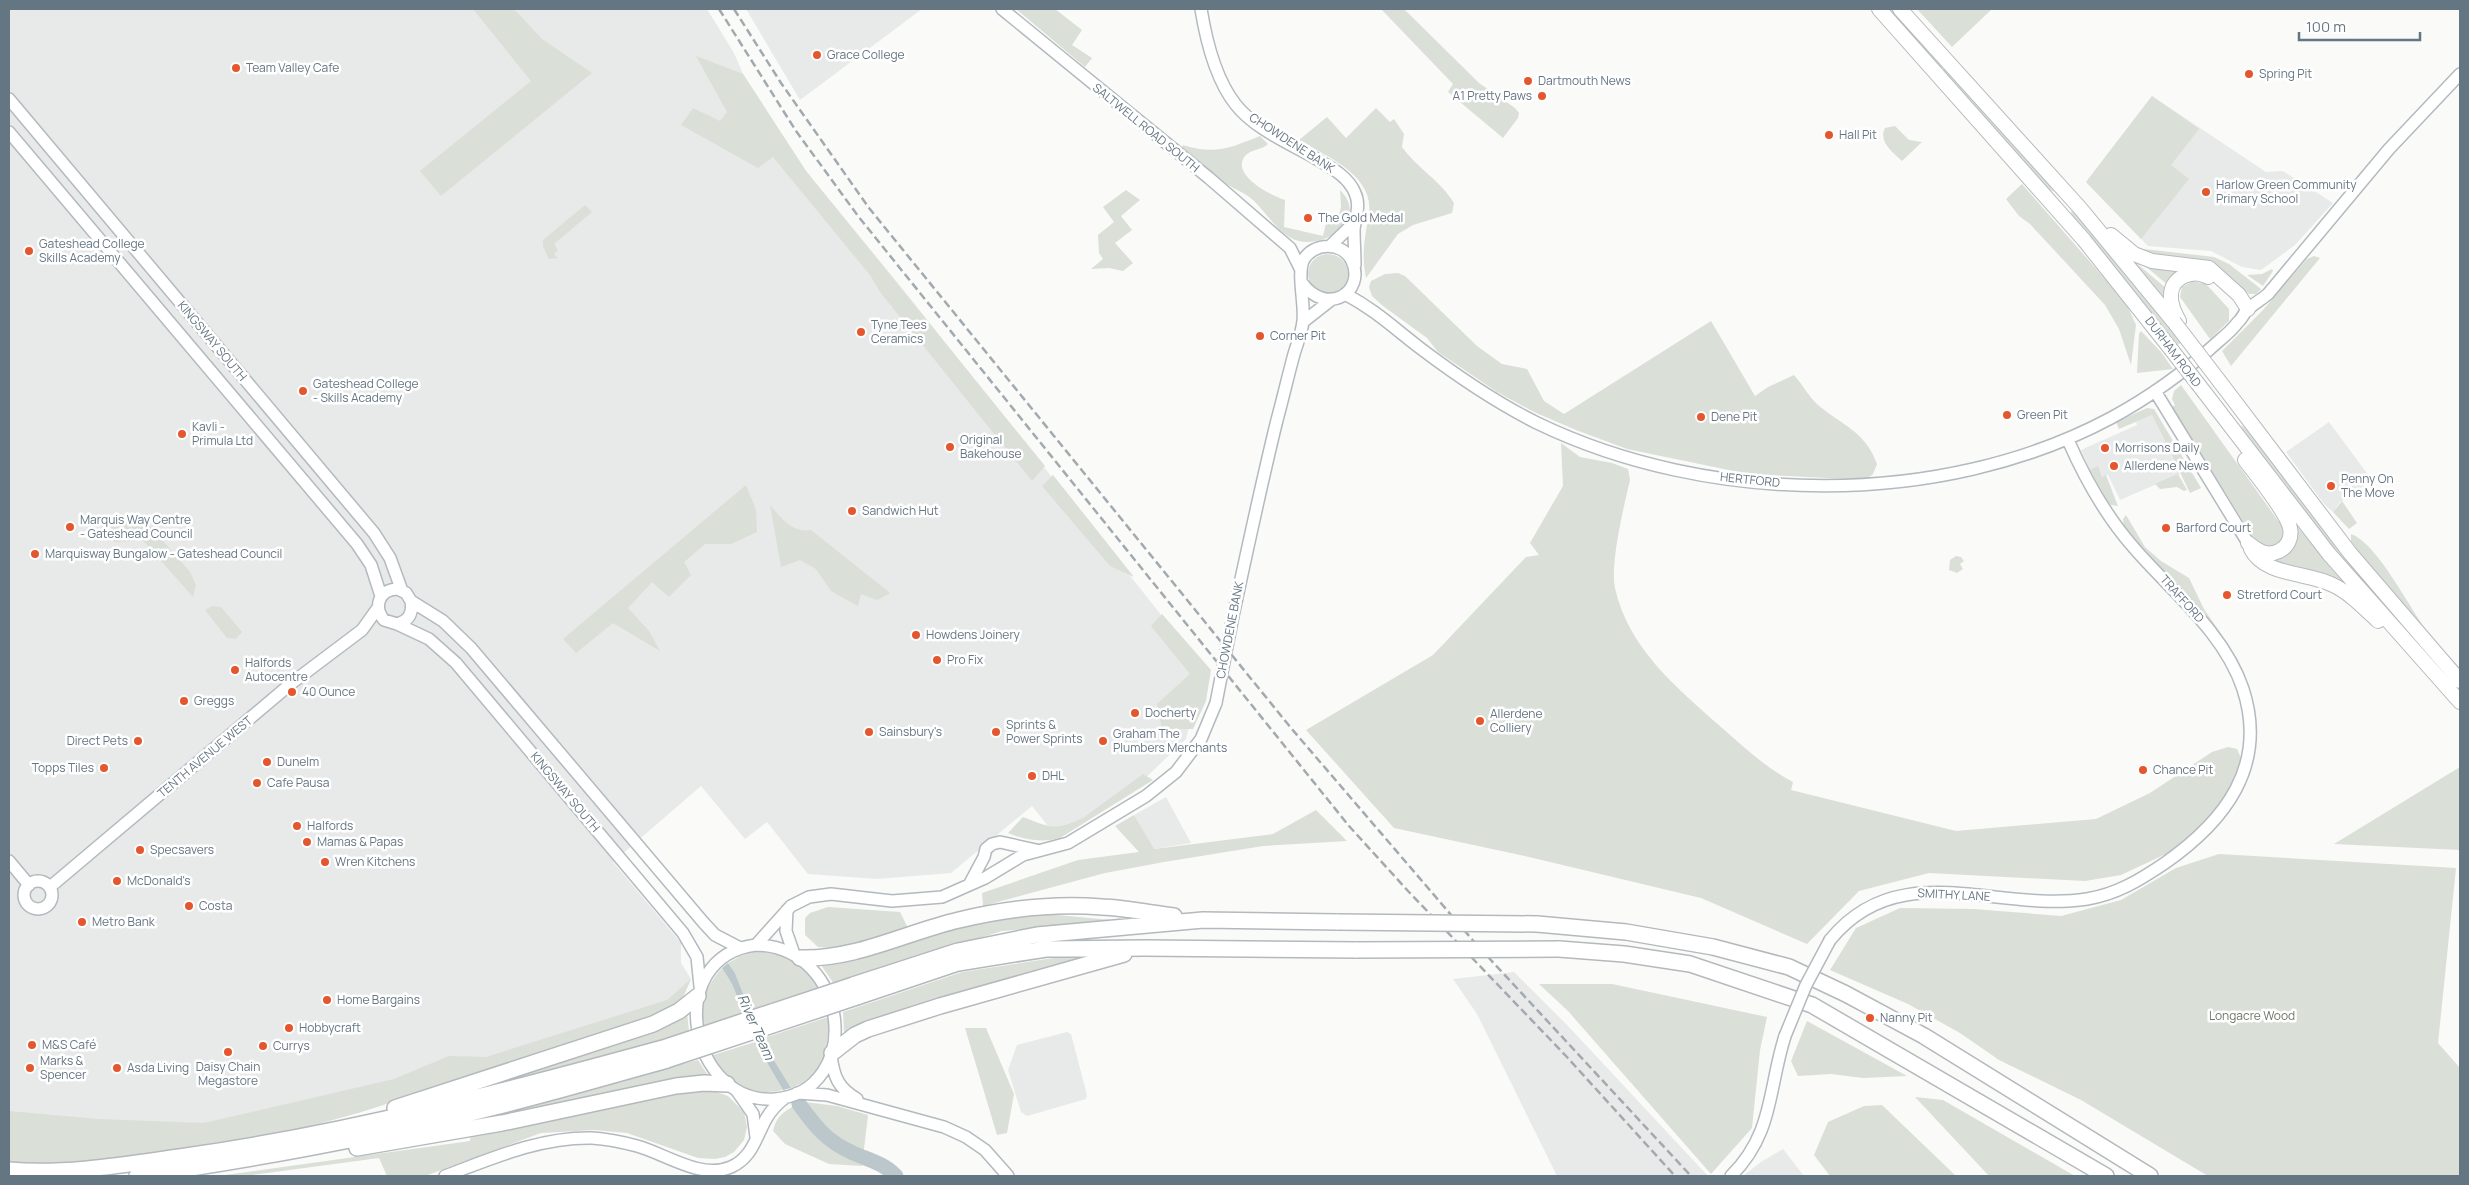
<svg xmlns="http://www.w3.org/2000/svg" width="2469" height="1185" font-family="Manrope,sans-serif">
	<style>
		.built { fill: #e8e9e9 }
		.green { fill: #dadfd7 }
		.water { fill: #bbc7cb }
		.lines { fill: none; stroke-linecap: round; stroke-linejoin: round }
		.river { stroke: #bbc7cb; stroke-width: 15 }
		.secondary-casing { stroke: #b3babf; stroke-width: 14 }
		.primary-casing { stroke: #b5babe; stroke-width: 16 }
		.highway-casing { stroke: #b4b9bd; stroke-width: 18 }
		.secondary { stroke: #fff; stroke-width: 11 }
		.primary { stroke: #fff; stroke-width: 14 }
		.highway { stroke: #fff; stroke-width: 15 }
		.rail { stroke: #a2aab0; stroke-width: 2.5; stroke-dasharray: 8 4; stroke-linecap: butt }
		.secondary-bridge-casing { stroke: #b3babf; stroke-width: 14; stroke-linecap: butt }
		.primary-bridge-casing { stroke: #b5babe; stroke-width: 16; stroke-linecap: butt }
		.highway-bridge-casing { stroke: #b4b9bd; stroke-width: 18; stroke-linecap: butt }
		.secondary-bridge { stroke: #fff; stroke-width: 11 }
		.primary-bridge { stroke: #fff; stroke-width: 14 }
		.highway-bridge { stroke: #fff; stroke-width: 15 }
		.poi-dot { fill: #e4572e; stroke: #fff; stroke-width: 2 }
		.labels { text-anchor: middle; stroke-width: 5; stroke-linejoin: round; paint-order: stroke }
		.poi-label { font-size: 12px; fill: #657683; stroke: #fff; text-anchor: start }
		.street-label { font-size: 12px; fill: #657683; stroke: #fff }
		.park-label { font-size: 12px; fill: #687a64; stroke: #fff }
		.water-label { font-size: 14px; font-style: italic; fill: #60757c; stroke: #fff }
	</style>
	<rect width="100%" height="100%" fill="#fafaf8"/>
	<path class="built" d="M9 9H707L734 53 743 74 806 171 902 288 1204 669 1186 739 1134 789 1057 837 1032 806 951 873 877 879 808 874 767 822 745 839 701 786 613 862 681 943V963L691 979 680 1004 493 1069 358 1113 9 1164Z
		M746 9H922L800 100Z
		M2152 96 2266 172 2283 171 2333 203 2295 245 2261 270 2242 267 2211 251 2148 246 2086 182Z
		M2152 415 2180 474 2120 500 2108 475 2102 477 2098 467 2090 470 2081 450 2137 425 2136 422Z
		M2329 422 2372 480 2339 503 2333 512 2324 504 2286 452Z
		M1166 797 1191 843 1153 849 1134 815Z
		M1514 972 1570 1028 1708 1176H1557L1477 1014 1453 979Z
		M1067 1032 1071 1034 1087 1095 1086 1099 1027 1116 1021 1112 1008 1070 1017 1045Z
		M1783 1149 1804 1176H1743L1761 1162Z"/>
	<path class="green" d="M473 9H514L542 39 592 73 441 196 420 171 531 81Z
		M1016 9H1055L1082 30 1072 45 1092 58 1085 67Z
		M1381 9H1404L1479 83 1515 108 1519 113 1518 118 1503 138 1448 92 1453 84Z
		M1886 9H1894L1944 64 1938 70Z
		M1917 9H1992L1952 47Z
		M696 56 743 74 806 171 1045 466 1032 481 880 292 870 275 773 157 758 168 681 125 693 108 720 121 727 112Z
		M1947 67 2048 180 2054 192 2043 186 1941 72Z
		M2152 96 2199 129 2171 165 2189 179 2141 239 2086 182Z
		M1376 108 1390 122 1394 119 1404 134 1402 147C1417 168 1441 181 1454 203L1452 213 1413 225 1398 234 1366 278C1361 253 1365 238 1369 213 1374 175 1326 156 1299 140L1327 117 1346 138Z
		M1895 126 1909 140 1922 142 1902 161C1893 152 1878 142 1885 128Z
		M1260 136 1268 144C1262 150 1251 149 1245 156 1230 175 1272 196 1285 200L1284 227 1323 236 1327 219 1338 220 1341 207 1340 190C1372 222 1318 253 1291 238 1275 229 1266 212 1253 200 1245 193 1235 189 1226 184 1211 173 1196 159 1182 147L1183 145C1216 155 1230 148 1260 136Z
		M2022 184 2126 303 2136 325 2131 365 2119 329 2105 305 2030 224 2019 216 2006 199Z
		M1126 190 1140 200 1121 216 1132 230 1115 243 1133 263 1123 271 1109 268 1091 269 1103 259 1099 253 1098 235 1114 222 1103 207Z
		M585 205 592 212 554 244 558 250 554 254 558 258 549 259 543 246V240Z
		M2071 211 2080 214 2181 338 2180 344 2174 343 2072 218Z
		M2135 248 2214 257 2229 264 2261 289 2256 294H2249L2242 288 2240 290Z
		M1308 274a20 20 0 1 1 40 0a20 20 0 1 1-40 0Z
		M2131 254 2185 267 2169 286Z
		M2128 256 2167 289 2164 300Z
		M2314 256 2320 258 2231 366 2222 351 2263 310 2307 259Z
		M2272 269 2273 271 2263 286 2247 275 2262 274Z
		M1398 273 1405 276 1477 346 1502 364 1527 369 1544 401 1564 414 1711 321 1755 396 1768 387 1794 375C1802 384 1809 397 1818 405 1843 426 1865 431 1877 464L1873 474 1865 480 1748 474 1627 449 1576 430 1534 412 1497 392 1438 352 1427 338 1383 306 1372 296 1369 287 1371 281 1385 274Z
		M2193 281 2206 284 2229 309V321L2210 339 2180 297 2182 287Z
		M2141 331 2161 352 2173 369 2137 373 2139 334Z
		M2181 385 2284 529V540L2273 548 2259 545 2255 540 2172 407 2175 405 2172 399 2174 391Z
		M2147 408 2154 409 2201 488 2190 493 2152 415 2119 429 2116 422Z
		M2241 425 2254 435 2419 645 2356 576 2249 443Z
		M1561 443 1580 457 1612 463 1628 469 1630 480C1624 506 1610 562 1615 588 1628 648 1677 688 1721 727 1744 747 1766 768 1793 782L1791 790 1956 831 2096 819 2150 793 2212 752 2228 747 2237 749 2241 758 2228 795 2190 838 2168 853 2121 875 2085 881 1929 873 1859 891 1807 944 1701 898 1529 857 1394 828 1306 730 1433 655 1526 557 1539 555 1530 543 1563 486Z
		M2098 466 2102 477 2106 475 2118 506 2111 505 2107 501 2090 470Z
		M2178 474 2187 490 2184 491 2177 487 2160 489 2155 484Z
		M1053 475 1134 577 1110 566 1042 486Z
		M746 485 756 510 757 532 731 544H705L684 562 691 575 669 597 652 582 628 608 649 631 660 651 613 623 576 653 563 639Z
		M2342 501 2357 523 2349 529 2333 512Z
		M770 505C781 518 792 533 811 530L890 593 877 600 861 594 858 606 831 591 816 569 800 560 781 567Z
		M129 514 143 518 190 572 196 585 193 597 140 537 133 541 115 542 108 533 113 525Z
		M2126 515 2145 547 2161 561 2189 578 2204 609 2230 647 2226 646 2196 605 2124 528 2123 519Z
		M2295 524 2344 582 2343 585 2281 567 2270 557Z
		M2351 534C2377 543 2409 607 2427 631 2437 644 2449 656 2460 668V673L2375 573 2351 541Z
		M1956 556 1961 557 1964 561 1960 564 1963 569 1957 573 1949 570 1950 560Z
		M212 606 221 607 242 632 236 639 227 638 205 610Z
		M1162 614 1211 670 1206 701 1193 729H1162L1157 704 1190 674 1151 626Z
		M2460 767V850L2334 844Z
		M1143 774 1153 780 1060 838C1042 843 1024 840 1008 833L1023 817C1051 828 1055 831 1083 818Z
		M1316 810 1347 841 1263 846 1164 862 1105 873 983 906 982 893 1078 860 1139 852 1115 826 1134 815 1154 849 1273 834Z
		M2219 854 2456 868 2438 1043 2460 1068V1176H2208L2081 1100 1999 1060 1960 1033 1908 1004 1830 970 1856 928 1900 908 1974 909 2061 916 2121 900 2176 868Z
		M828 907 900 912 908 928 836 948 818 947 805 935V918L810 913Z
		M1046 914 1123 921 1002 931 834 984 821 965 998 917Z
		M1105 950 870 1022 845 1035 844 1033 843 1012 962 972Z
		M757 951C787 956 802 961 818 988L750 1011 735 973 728 963 741 956Z
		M722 968 732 984 743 1013 704 1026C700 1003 706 986 722 968Z
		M691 979 680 1004 663 1015 358 1113 293 1131 227 1143 84 1163 9 1164V1111L98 1119 204 1123 394 1079 449 1056 486 1057 667 1000Z
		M1539 984H1612L1767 1017 1760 1050 1752 1128 1711 1174 1568 1011Z
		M687 1012 689 1031 587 1062 428 1103Z
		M828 1017C829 1049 825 1075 791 1088L761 1039Z
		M1807 1021 1907 1076 1863 1078 1831 1074 1798 1076 1791 1061Z
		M965 1028H986L1014 1094 1007 1133 997 1135Z
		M755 1042 783 1090C748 1098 731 1080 710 1056Z
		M698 1060 709 1077 403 1136Z
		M701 1087 728 1096 744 1112 747 1127 744 1140 734 1152 725 1157 715 1159 698 1158 627 1133 594 1130 541 1133 425 1176H387L379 1158 245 1176H218L470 1141 471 1135Z
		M1915 1097 1943 1100 2075 1176H1989Z
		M805 1102 837 1106 868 1115 862 1166 829 1164 785 1144 773 1131C777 1113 790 1107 805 1102Z
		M1882 1105 1956 1176H1830L1814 1155 1828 1122 1864 1106Z"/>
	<path class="water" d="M728 963 735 973 761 1039 791 1088 783 1090 755 1042 732 984 722 968Z"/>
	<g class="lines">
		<path class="river" d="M799 1104C815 1126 826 1141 853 1153 869 1160 884 1163 896 1176"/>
		<defs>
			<path id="secondary" d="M1002 9 1209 178 1290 248 1301 270
				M1201 9C1206 40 1216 80 1236 105 1255 129 1289 143 1315 158 1330 167 1348 176 1355 193 1361 206 1355 217 1354 230 1354 241 1355 253 1355 265
				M9 99 374 533 390 558 402 591
				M9 132 357 544 371 565 381 596
				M1330 246 1355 222
				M1345 294C1374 309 1394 328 1420 348 1457 376 1495 402 1537 423 1709 506 1941 509 2111 418 2150 397 2187 370 2220 340 2226 335 2233 329 2238 322 2242 319 2244 313 2247 310 2253 304 2261 300 2268 294L2389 149 2460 74
				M1303 322 1331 300
				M2155 391 2248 543
				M411 601C413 613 409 621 397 624L384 620C373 607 379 589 398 589L406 593 411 601 443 621 471 648 703 922 715 935 740 948
				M1233 616C1247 551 1261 485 1277 420 1283 398 1288 376 1294 354 1297 344 1302 332 1303 321 1305 304 1297 275 1303 261 1312 242 1343 241 1352 261 1366 292 1327 317 1302 283
				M397 624 429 639 456 663 683 933 697 957 700 986
				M9 861 29 885
				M24 895a14 14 0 1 1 28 0a14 14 0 1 1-28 0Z
				M969 885 984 857 986 849 992 844 1000 842 1036 850
				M50 887 293 682 362 630 377 609
				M787 910 786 931 794 954
				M1830 940C1899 855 1997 913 2087 899 2117 894 2140 880 2165 863 2225 821 2268 766 2243 689 2224 632 2172 592 2134 548 2105 515 2085 479 2068 440
				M756 945 791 906 809 897 831 894 892 901 942 897 985 878 1023 855 1068 843 1146 796 1176 772 1201 739 1216 703
				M756 945C851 947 864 1091 775 1099 689 1105 661 957 756 945Z
				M831 1056C834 1077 838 1088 857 1099
				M737 1091 753 1114 756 1137
				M797 1093 827 1095 944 1127 966 1137 985 1150 1008 1176
				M445 1176C493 1158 540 1137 592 1138 607 1139 622 1142 637 1146 666 1154 701 1180 731 1167 752 1158 756 1137 766 1119 771 1110 778 1103 786 1097
				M1731 1176C1774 1133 1768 1089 1785 1036"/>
			<path id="primary" d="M1879 9 2084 240 2170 348
				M1900 9 2080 208 2174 322
				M2111 235 2134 254 2152 261 2209 268 2239 295 2248 309
				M2179 321C2175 314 2170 304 2171 294 2172 276 2194 269 2208 277
				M2220 382 2350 553 2460 681
				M2205 393 2329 554 2460 702
				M2245 460C2256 475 2287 512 2290 528 2292 537 2288 547 2279 551 2267 557 2258 551 2248 543
				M2251 549C2265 576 2307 572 2333 585 2350 593 2364 608 2378 621"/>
			<path id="highway" d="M1537 924 1626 932 1713 947 1789 967 1846 994 1924 1036 2150 1176
				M1559 949 1624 954 1690 964 1812 1005 2106 1176
				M800 958C855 960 907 932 959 920 1005 909 1055 903 1102 907 1126 908 1150 913 1174 916
				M853 985 958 951 1037 935 1203 920 1338 922
				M857 997 958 963 1046 949 1145 948 1357 950
				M832 1053 855 1035 868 1029 940 1006 1124 954
				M395 1108 653 1024 679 1011 698 996
				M357 1148 502 1123 676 1086 704 1083 727 1084
				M9 1170C68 1175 128 1164 186 1156 348 1133 506 1091 663 1048
				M137 1176C257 1159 377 1137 495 1107 552 1093 610 1076 667 1060"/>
		</defs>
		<use href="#secondary" class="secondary-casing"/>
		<use href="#primary" class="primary-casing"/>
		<use href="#highway" class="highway-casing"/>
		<use href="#secondary" class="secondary"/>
		<use href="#primary" class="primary"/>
		<use href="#highway" class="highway"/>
		<path class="rail" d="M719 9 796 131 858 216 1349 826 1408 891 1566 1056 1675 1176
			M734 9 781 83 869 208 1291 728 1476 944 1691 1176"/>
		<defs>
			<path id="secondary-bridge" d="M1216 703 1233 616
				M1785 1036 1806 985 1830 940"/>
			<path id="primary-bridge" d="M2174 322 2220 382
				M2170 348 2205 393"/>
			<path id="highway-bridge" d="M1338 922 1537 924
				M1357 950 1559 949
				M663 1048 853 985
				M667 1060 857 997"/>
		</defs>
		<use href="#secondary-bridge" class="secondary-bridge-casing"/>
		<use href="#primary-bridge" class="primary-bridge-casing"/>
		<use href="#highway-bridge" class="highway-bridge-casing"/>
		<use href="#secondary-bridge" class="secondary-bridge"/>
		<use href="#primary-bridge" class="primary-bridge"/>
		<use href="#highway-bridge" class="highway-bridge"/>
	</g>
	<g class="poi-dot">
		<circle cx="817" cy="55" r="5"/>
		<circle cx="236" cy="68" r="5"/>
		<circle cx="2249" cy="74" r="5"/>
		<circle cx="1528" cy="81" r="5"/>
		<circle cx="1542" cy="96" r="5"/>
		<circle cx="1829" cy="135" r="5"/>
		<circle cx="2206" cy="192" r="5"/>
		<circle cx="1308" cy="218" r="5"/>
		<circle cx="29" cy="251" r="5"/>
		<circle cx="861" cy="332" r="5"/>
		<circle cx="1260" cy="336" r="5"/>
		<circle cx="303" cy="391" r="5"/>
		<circle cx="2007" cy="415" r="5"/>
		<circle cx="1701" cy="417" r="5"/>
		<circle cx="182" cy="434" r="5"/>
		<circle cx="950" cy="447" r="5"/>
		<circle cx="2105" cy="448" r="5"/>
		<circle cx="2114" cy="466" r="5"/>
		<circle cx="2331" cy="486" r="5"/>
		<circle cx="852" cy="511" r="5"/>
		<circle cx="70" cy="527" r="5"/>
		<circle cx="2166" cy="528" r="5"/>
		<circle cx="35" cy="554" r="5"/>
		<circle cx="2227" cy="595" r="5"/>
		<circle cx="916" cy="635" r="5"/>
		<circle cx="937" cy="660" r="5"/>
		<circle cx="235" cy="670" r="5"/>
		<circle cx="292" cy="692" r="5"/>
		<circle cx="184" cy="701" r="5"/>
		<circle cx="1135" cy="713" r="5"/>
		<circle cx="1480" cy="721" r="5"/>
		<circle cx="869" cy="732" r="5"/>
		<circle cx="996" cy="732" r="5"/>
		<circle cx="138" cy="741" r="5"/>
		<circle cx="1103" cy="741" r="5"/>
		<circle cx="267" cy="762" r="5"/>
		<circle cx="104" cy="768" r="5"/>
		<circle cx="2143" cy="770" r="5"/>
		<circle cx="1032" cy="776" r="5"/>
		<circle cx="257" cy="783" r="5"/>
		<circle cx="297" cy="826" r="5"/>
		<circle cx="307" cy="842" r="5"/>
		<circle cx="140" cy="850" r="5"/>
		<circle cx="325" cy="862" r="5"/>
		<circle cx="117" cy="881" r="5"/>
		<circle cx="189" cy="906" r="5"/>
		<circle cx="82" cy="922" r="5"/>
		<circle cx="327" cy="1000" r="5"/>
		<circle cx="1870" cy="1018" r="5"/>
		<circle cx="289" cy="1028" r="5"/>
		<circle cx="32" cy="1045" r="5"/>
		<circle cx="263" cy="1046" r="5"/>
		<circle cx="228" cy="1052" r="5"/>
		<circle cx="30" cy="1068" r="5"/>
		<circle cx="117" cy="1068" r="5"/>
	</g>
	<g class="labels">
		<g class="poi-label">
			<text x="827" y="59">Grace College</text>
			<text x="246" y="72">Team Valley Cafe</text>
			<text x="2259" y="78">Spring Pit</text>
			<text x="1538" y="85">Dartmouth News</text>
			<text x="1532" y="100" text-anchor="end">A1 Pretty Paws</text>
			<text x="1839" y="139">Hall Pit</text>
			<text x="2216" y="189">Harlow Green Community<tspan x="2216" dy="14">Primary School</tspan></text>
			<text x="1318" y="222">The Gold Medal</text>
			<text x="39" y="248">Gateshead College<tspan x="39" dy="14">Skills Academy</tspan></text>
			<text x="871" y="329">Tyne Tees<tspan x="871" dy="14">Ceramics</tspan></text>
			<text x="1270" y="340">Corner Pit</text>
			<text x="313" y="388">Gateshead College<tspan x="313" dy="14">- Skills Academy</tspan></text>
			<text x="2017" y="419">Green Pit</text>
			<text x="1711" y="421">Dene Pit</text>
			<text x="192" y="431">Kavli -<tspan x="192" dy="14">Primula Ltd</tspan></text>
			<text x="960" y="444">Original<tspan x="960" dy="14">Bakehouse</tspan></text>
			<text x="2115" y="452">Morrisons Daily</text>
			<text x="2124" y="470">Allerdene News</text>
			<text x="2341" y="483">Penny On<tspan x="2341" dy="14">The Move</tspan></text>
			<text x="862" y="515">Sandwich Hut</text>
			<text x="80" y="524">Marquis Way Centre<tspan x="80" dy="14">- Gateshead Council</tspan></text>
			<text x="2176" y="532">Barford Court</text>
			<text x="45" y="558">Marquisway Bungalow - Gateshead Council</text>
			<text x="2237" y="599">Stretford Court</text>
			<text x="926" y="639">Howdens Joinery</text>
			<text x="947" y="664">Pro Fix</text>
			<text x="245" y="667">Halfords<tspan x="245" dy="14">Autocentre</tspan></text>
			<text x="302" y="696">40 Ounce</text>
			<text x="194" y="705">Greggs</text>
			<text x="1145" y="717">Docherty</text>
			<text x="1490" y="718">Allerdene<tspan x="1490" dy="14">Colliery</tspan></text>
			<text x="1006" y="729">Sprints &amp;<tspan x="1006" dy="14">Power Sprints</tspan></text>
			<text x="879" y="736">Sainsbury's</text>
			<text x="1113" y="738">Graham The<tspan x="1113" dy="14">Plumbers Merchants</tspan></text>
			<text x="128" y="745" text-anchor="end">Direct Pets</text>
			<text x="277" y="766">Dunelm</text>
			<text x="94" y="772" text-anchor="end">Topps Tiles</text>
			<text x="2153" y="774">Chance Pit</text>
			<text x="1042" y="780">DHL</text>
			<text x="267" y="787">Cafe Pausa</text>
			<text x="307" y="830">Halfords</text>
			<text x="317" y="846">Mamas &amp; Papas</text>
			<text x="150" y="854">Specsavers</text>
			<text x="335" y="866">Wren Kitchens</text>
			<text x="127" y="885">McDonald's</text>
			<text x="199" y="910">Costa</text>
			<text x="92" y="926">Metro Bank</text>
			<text x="337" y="1004">Home Bargains</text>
			<text x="1880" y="1022">Nanny Pit</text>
			<text x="299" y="1032">Hobbycraft</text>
			<text x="42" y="1049">M&amp;S Café</text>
			<text x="273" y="1050">Currys</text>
			<text x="40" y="1065">Marks &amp;<tspan x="40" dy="14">Spencer</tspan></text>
			<text x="228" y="1071" text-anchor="middle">Daisy Chain<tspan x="228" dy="14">Megastore</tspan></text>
			<text x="127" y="1072">Asda Living</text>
		</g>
		<g class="street-label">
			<text transform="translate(1146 128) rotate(39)" y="4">SALTWELL ROAD SOUTH</text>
			<text transform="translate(1292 143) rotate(33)" y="4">CHOWDENE BANK</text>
			<text transform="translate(212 341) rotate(50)" y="4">KINGSWAY SOUTH</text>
			<text transform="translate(2173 352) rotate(53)" y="4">DURHAM ROAD</text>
			<text transform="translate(1750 480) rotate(6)" y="4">HERTFORD</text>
			<text transform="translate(2182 599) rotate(48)" y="4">TRAFFORD</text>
			<text transform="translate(1230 630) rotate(-79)" y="4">CHOWDENE BANK</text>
			<text transform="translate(205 757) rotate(-40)" y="4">TENTH AVENUE WEST</text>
			<text transform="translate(565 792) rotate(50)" y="4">KINGSWAY SOUTH</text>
			<text transform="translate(1954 895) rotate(3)" y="4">SMITHY LANE</text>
		</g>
		<g class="park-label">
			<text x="2252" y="1020">Longacre Wood</text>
		</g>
		<g class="water-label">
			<text transform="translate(756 1027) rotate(66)" y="5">River Team</text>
		</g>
	</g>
	<rect width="2469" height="1185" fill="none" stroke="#657683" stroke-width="20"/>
	<path d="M2299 32v8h121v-8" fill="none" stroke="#657683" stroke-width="2.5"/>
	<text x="2306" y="32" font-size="15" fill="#657683" stroke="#ffffff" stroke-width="4" paint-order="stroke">100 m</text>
</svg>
